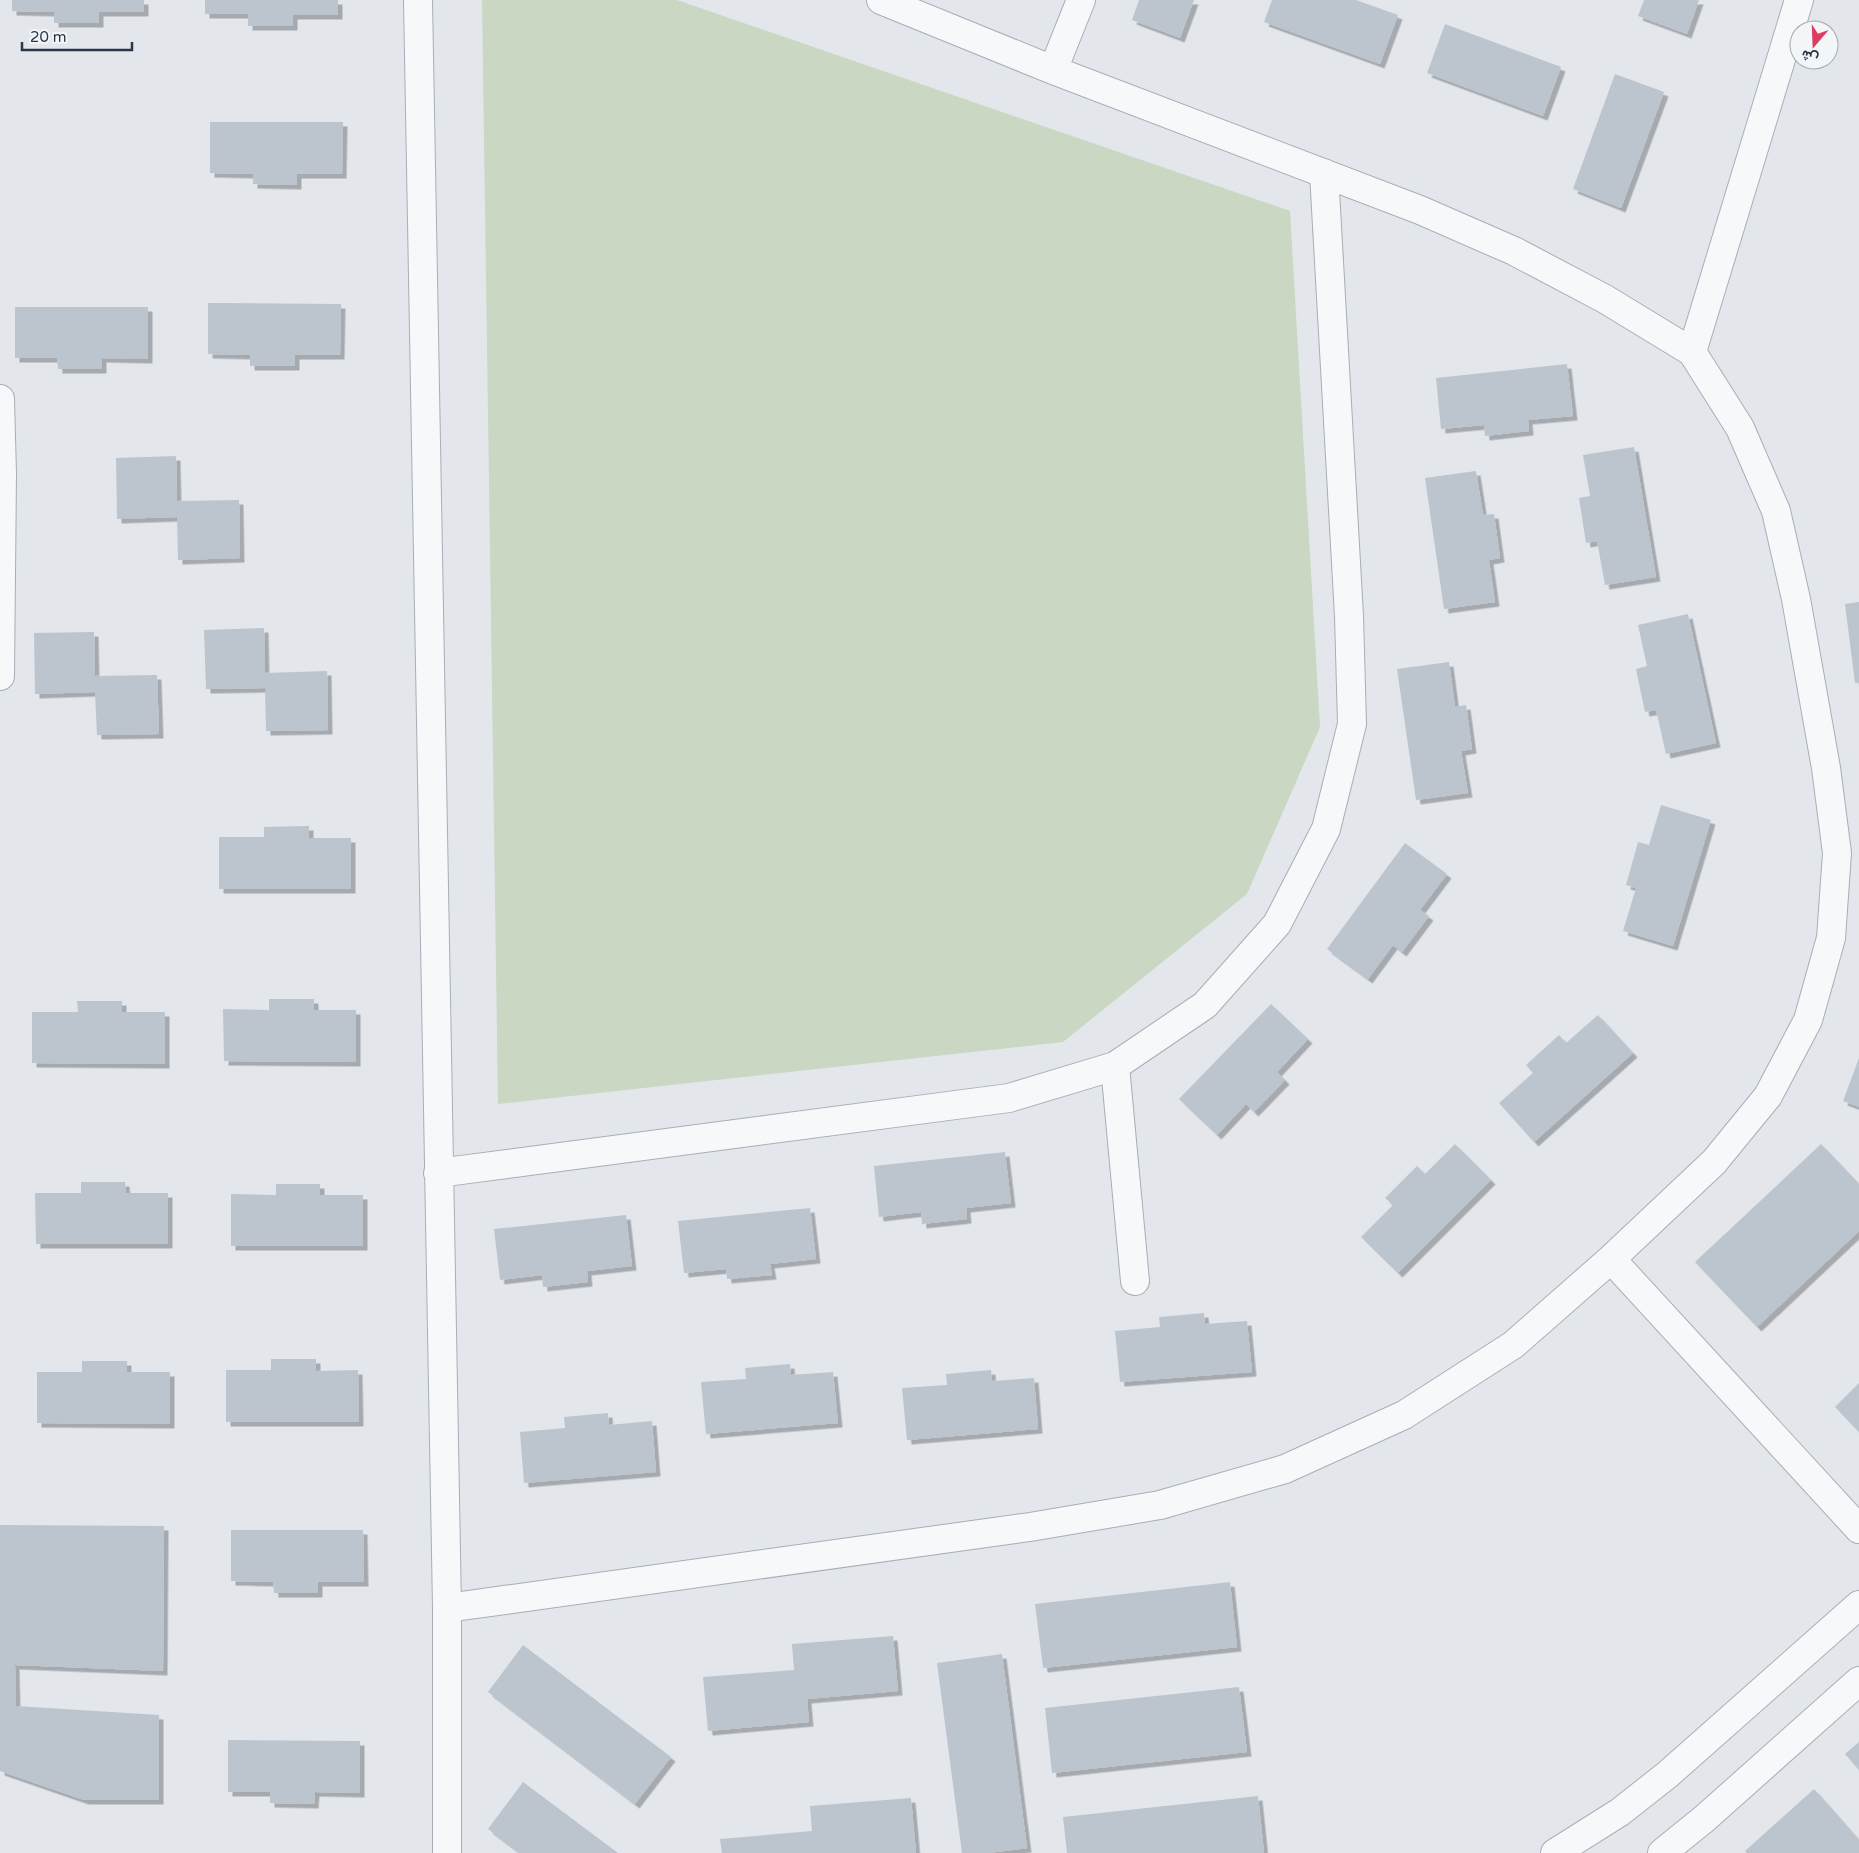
<svg xmlns="http://www.w3.org/2000/svg" width="1859" height="1853" font-family="'Varela Round',Vazirmatn,sans-serif">
	<style>
		.green { fill: #cad7c3 }
		.building { fill: #bcc4cd; filter: url(#shadow) }
		.lines { fill: none; stroke-linecap: round; stroke-linejoin: round }
		.minor-casing { stroke: #a7aeb7; stroke-width: 30 }
		.tertiary-casing { stroke: #a7aeb7; stroke-width: 30 }
		.minor { stroke: #f6f8fa; stroke-width: 28 }
		.tertiary { stroke: #f6f8fa; stroke-width: 28 }
	</style>
	<defs>
		<filter id="shadow"><feDropShadow dx="4.5" dy="4.5" stdDeviation="0" flood-color="#0004"/></filter>
	</defs>
	<rect width="100%" height="100%" fill="#e3e7ec"/>
	<path class="green" d="M482 0H677L1290 211 1320 727 1247 894 1063 1042 498 1104Z"/>
	<path class="building" d="M12 0H144V12H99V23H54V12L12 11Z
		M205 0H338V15H293V26H248V14H205Z
		M1139 0H1194L1180 38 1132 20Z
		M1272 0H1356L1398 15 1380 64 1264 22Z
		M1644 0H1699L1687 34 1638 16Z
		M1445 24 1561 67 1543 116 1427 73Z
		M1615 74 1664 92 1621 208 1573 189Z
		M210 122H343L342 174H297V185L253 184V174L210 173Z
		M208 303 341 304 340 355H295V366H250V355L208 354Z
		M15 307H148V359L102 358V369H58L57 358H15Z
		M1567 364 1573 416 1528 420 1529 431 1485 436 1484 425 1441 429 1436 378Z
		M1634 447 1656 577 1605 585 1597 541 1586 543 1579 498 1590 496 1583 455Z
		M176 456 177 501 239 500 240 558 178 560 177 517 117 519 116 458Z
		M1476 471 1483 515 1494 514 1500 558 1489 560 1495 602 1444 609 1425 478Z
		M1859 602V683H1855L1845 604Z
		M1688 614 1716 743 1666 754 1656 710 1645 712 1636 669 1647 666 1638 625Z
		M264 628 265 673 327 671 328 730 266 731 265 688 206 689 204 630Z
		M94 632 95 676 157 675 159 734 97 735 95 692 35 694 34 633Z
		M1449 662 1455 707 1466 705 1472 749 1461 751 1468 793 1416 800 1397 669Z
		M1661 805 1711 820 1673 946 1623 931 1636 888 1626 885 1638 842 1649 845Z
		M309 826V838H351V889H219V837H264V827Z
		M1405 843 1447 874 1420 910 1429 916 1402 952 1393 945 1368 979 1327 949Z
		M269 999H314V1010H356V1062L224 1061 223 1009 269 1010Z
		M77 1001H122V1012H165V1064L32 1063V1012H78Z
		M1271 1004 1308 1039 1277 1072 1285 1080 1254 1112 1246 1104 1217 1135 1179 1099Z
		M1598 1015 1633 1053 1534 1142 1499 1103 1533 1073 1526 1065 1559 1035 1566 1043Z
		M1859 1058V1107L1843 1101Z
		M1455 1144 1491 1180 1398 1273 1361 1237 1393 1205 1385 1198 1417 1166 1425 1174Z
		M1821 1144 1859 1184V1231L1757 1327 1695 1262Z
		M1005 1152 1011 1203 966 1208 967 1219 922 1224 921 1212 879 1217 874 1166Z
		M81 1182H125L126 1193H168V1244H36L35 1193H81Z
		M276 1184H320V1195H363V1246H231V1194L276 1195Z
		M810 1208 816 1259 770 1264 772 1275 727 1279 726 1269 684 1273 678 1221Z
		M626 1215 632 1266 587 1271 588 1282 543 1287 542 1275 500 1280 494 1229Z
		M1204 1313 1205 1324 1247 1321 1252 1372 1120 1382 1115 1331 1160 1327 1159 1317Z
		M271 1359H316V1371L358 1370 359 1422H226V1370H271Z
		M82 1361H127V1372H170V1424L37 1423V1372H82Z
		M790 1364 791 1375 833 1372 838 1423 706 1434 701 1382 746 1379 745 1368Z
		M991 1370 992 1381 1034 1378 1038 1429 907 1440 902 1388 947 1385 946 1374Z
		M1859 1383V1432L1835 1407Z
		M608 1413 609 1425 652 1421 656 1472 524 1483 520 1432 565 1428 564 1417Z
		M0 1525 164 1526 163 1671 15 1665 16 1706 159 1715V1800H84L0 1771Z
		M231 1530H363L364 1582H318V1593H274L273 1582 231 1581Z
		M1230 1582 1237 1647 1043 1668 1035 1604Z
		M893 1636 898 1691 807 1699 809 1722 708 1731 703 1677 794 1670 792 1644Z
		M523 1645 671 1757 635 1804 488 1692Z
		M1002 1654 1027 1848 988 1853H962L937 1663Z
		M1239 1687 1247 1752 1052 1773 1045 1708Z
		M228 1740 360 1741V1793L315 1792 314 1804 270 1803V1792H228Z
		M1859 1742V1770L1845 1754Z
		M523 1782 618 1853H520L488 1829Z
		M1814 1789 1859 1840V1853H1747L1745 1851Z
		M1258 1796 1264 1853H1067L1063 1817Z
		M911 1798 916 1853H722L720 1839 812 1831 810 1806Z"/>
	<g class="lines">
		<defs>
			<path id="minor" d="M418 0 447 1608V1853
				M1053 70 1081 0
				M1692 352 1799 0
				M1115 1066 1135 1281
				M438 1173 1009 1098 1115 1066 1205 1005 1277 924 1326 829 1352 724 1349 616 1324 173
				M1611 1259 1859 1529
				M447 1608 1030 1527 1160 1505 1285 1469 1404 1415 1513 1345 1611 1259 1714 1162 1768 1096 1808 1020 1831 938 1837 853 1826 768 1796 599 1776 511 1740 428 1692 352 1605 299 1514 251 1420 210 1053 70 881 0"/>
			<path id="tertiary" d="M0 399 2 474 0 676
				M1555 1853 1620 1812 1667 1775 1859 1605
				M1662 1853 1704 1819 1859 1681"/>
		</defs>
		<use href="#minor" class="minor-casing"/>
		<use href="#tertiary" class="tertiary-casing"/>
		<use href="#minor" class="minor"/>
		<use href="#tertiary" class="tertiary"/>
	</g>
	<g transform="translate(1814 45) rotate(199)"><circle r="24" fill="#f3f6f9" stroke="#a2a9b2"/>
	<path d="M0-4L9 19L0 12L-9 19Z" fill="#dd3c61"/>
	<text y="-8" font-size="14" font-weight="bold" text-anchor="middle" fill="#283647">ش</text>
	</g>
	<path d="M22 42v8h110v-8" fill="none" stroke="#283647" stroke-width="2.5"/>
	<text x="30" y="42" font-size="15" fill="#283647" stroke="#f3f6f9" stroke-width="4" paint-order="stroke">20 m</text>
</svg>
